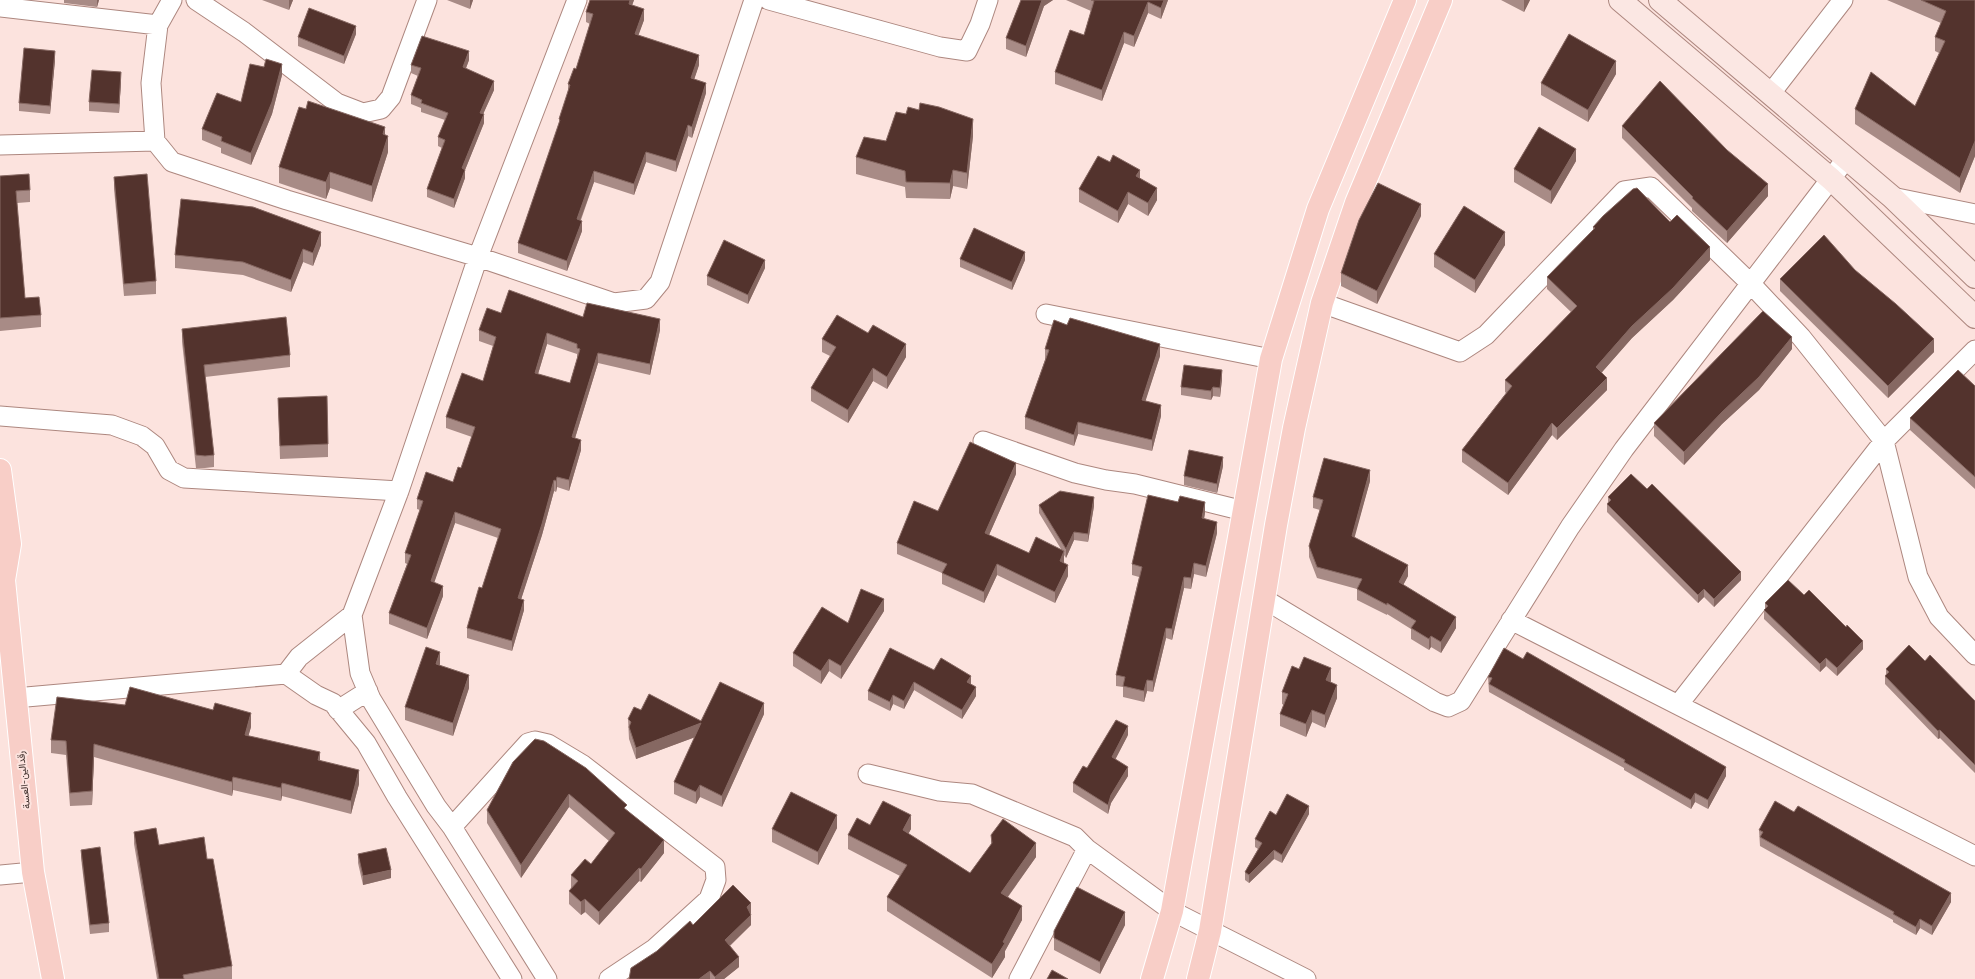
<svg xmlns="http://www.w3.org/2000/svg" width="1975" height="979" font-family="'Titillium Web',Vazirmatn,sans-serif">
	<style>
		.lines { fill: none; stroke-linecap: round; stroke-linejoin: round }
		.street-casing { stroke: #ad877f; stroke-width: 21 }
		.secondary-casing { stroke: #ad877f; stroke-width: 24 }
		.primary-casing { stroke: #fff; stroke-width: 24 }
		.street { stroke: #fff; stroke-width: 19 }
		.secondary { stroke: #fbe7e3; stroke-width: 22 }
		.primary { stroke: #f8cec7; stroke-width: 22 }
		.wall { fill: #a88b86; fill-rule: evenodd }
		.shaded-wall { fill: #866862 }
		.building { fill: #53332d; stroke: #866862; fill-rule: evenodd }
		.labels { text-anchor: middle; stroke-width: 4; stroke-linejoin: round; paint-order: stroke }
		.street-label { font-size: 10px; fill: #3c2d29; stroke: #fce3de }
	</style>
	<rect width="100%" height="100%" fill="#fce3de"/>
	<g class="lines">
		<defs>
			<path id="street" d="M172 0 158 25 151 83 155 141 172 162 287 200 478 257 614 303 646 299 660 282 754 0
				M196 0 244 32 337 103 363 113 381 109 391 97 427 0
				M769 0 940 47 967 51 980 24 988 0
				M0 7 158 25
				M1771 93 1843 0
				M0 145 155 141
				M1892 197 1975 214
				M1322 303 1460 352 1486 335 1624 191 1651 187 1751 284 1801 337 1884 441 1918 577 1939 617 1975 655
				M1046 314 1271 359
				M0 416 112 425 142 436 155 446 169 470 184 478 399 491
				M983 441 1075 473 1106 480 1135 484 1244 511
				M1264 599 1435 702 1448 707 1461 701 1570 527 1624 449 1846 159
				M1511 620 1975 856
				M286 674 299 657 352 615
				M15 698 286 674 316 695 333 703 366 743 397 797 512 979
				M1678 705 1884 441 1975 350
				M338 710 368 691
				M868 774 939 791 972 794 1075 837 1087 849 1172 911 1306 979
				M452 827 528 743 535 741 548 744 583 765 715 867 716 880 709 899 654 949 609 979
				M0 875 33 872
				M547 979 452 827 436 806 371 699 360 673 352 615 399 491 478 257 577 0
				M1019 979 1087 849"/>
			<path id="secondary" d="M1620 0 1831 179 1975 317
				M1660 0 1892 197 1975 277"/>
			<path id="primary" d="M0 470 10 544 4 580 33 872 53 979
				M1152 979 1172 911 1271 359 1318 209 1405 0
				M1198 979 1210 931 1276 525 1294 428 1322 303 1356 203 1441 0"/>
		</defs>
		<use href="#street" class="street-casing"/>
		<use href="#secondary" class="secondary-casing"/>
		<use href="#primary" class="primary-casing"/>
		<use href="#street" class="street"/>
		<use href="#secondary" class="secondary"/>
		<use href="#primary" class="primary"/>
	</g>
	<path class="wall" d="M64 0H99L97 7 64 3Z
		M262 0H293L289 10Z
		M447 0H473L470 9Z
		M590 0H634L632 5 644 20 638 35 699 65 694 79 706 93 692 138 688 136 676 172 646 162 634 195 594 182 581 220 582 231 567 271 518 253V243L559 124V119L568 93V84L576 69 590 24 586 22V12Z
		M1021 0H1053L1044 6 1026 57 1006 49V38Z
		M1066 0H1168L1161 19 1148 13 1134 47 1124 43 1102 101 1055 84V72L1084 35 1091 11Z
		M1501 0H1530L1524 12Z
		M1887 0H1975V156L1960 193 1855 124V109L1915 106 1939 53 1935 51V37L1941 23Z
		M356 34 344 64 298 46V37Z
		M55 60 50 114 19 111V103Z
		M469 60 466 68 494 90 483 114 484 123 465 170V178L454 208 427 197V189L442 148 438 146V137L445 120 421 112V108L411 104V95L418 76 411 73V65Z
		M1616 74 1588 122 1541 95V83Z
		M282 75 272 114 251 165 221 153V148L202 140V129L241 102Z
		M121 81 119 113 89 111V102Z
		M1622 126 1768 196 1727 243 1692 211V208L1622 138Z
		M385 135 388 152 372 202 330 188 326 199 279 183V167Z
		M973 136 967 189 953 186 950 199 906 198 905 187 856 174V157Z
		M1576 161 1551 204 1514 182V169Z
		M0 176 30 190V202L17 203 25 298 41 315V327L0 331Z
		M114 177 156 281V294L124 296 114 189Z
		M1140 178 1157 200 1148 216 1128 204 1118 223 1079 202V189Z
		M1421 216 1377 304 1341 286V273Z
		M1670 222 1710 260 1673 300 1632 338 1602 372 1607 390 1557 440 1552 435 1508 495 1462 462V450L1506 393 1505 392V380L1571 312 1547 289V277L1593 230V227Z
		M321 245 313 266 303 262 291 292 243 275 175 268V255Z
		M1505 245 1475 293 1434 267V254Z
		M960 259 1025 260 1012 290 960 267Z
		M765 268 748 304 707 285V276Z
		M1855 270 1934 352 1888 398 1780 291V279Z
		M501 313 583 317 660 330 650 375 598 363 575 438 581 450 569 491 557 487 556 492 554 491 542 535 521 599 524 610 512 651 467 638V628L482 588 498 538 455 523 434 582 443 596 427 639 389 624V613L407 564 405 563V553L420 510 417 509V499L453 482 461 468 472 437 446 428V417L483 381 493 346 479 341V330ZM547 344 577 354V359L570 383 538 374Z
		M182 329 290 355V367L205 377 214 455V467L205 468H196L182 342Z
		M868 333 906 357 887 389 873 381 848 423 811 401V388L830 356 822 352V339Z
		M1045 349 1160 356 1145 401 1161 416 1152 451 1078 434 1074 446 1025 429V417L1045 360Z
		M1792 349 1759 390 1722 424 1684 465 1654 436V423Z
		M1222 379 1220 397 1213 396 1211 400 1181 395V387Z
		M1975 386V489L1910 430V418Z
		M278 398 328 444V457L280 459Z
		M1223 466 1217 493 1184 485V476Z
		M1016 474 989 535 1029 553 1061 549 1039 513V505L1094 506 1088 542 1074 540 1066 558 1064 555V563L1068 576 1055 603 997 575 984 603 942 584V573L897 554V543L938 511Z
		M1370 481 1354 537 1408 576 1403 585 1456 628 1441 653 1431 647 1429 650 1411 639V629L1387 614V615L1357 600V589L1317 578 1309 557V546L1320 510 1313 508V497Z
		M1608 497 1741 580 1714 607 1704 597 1698 603 1607 512V504L1608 502Z
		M1205 513 1204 519 1217 533 1206 577 1194 574 1191 589 1184 588 1172 640 1166 638 1153 692 1147 691 1144 702 1123 697V687L1116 686V675L1139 577 1132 575V564Z
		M1804 595 1863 649 1837 676 1826 666 1820 672 1764 619V610L1765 609V603Z
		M884 611 841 679 829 671 821 684 793 666V653L848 623Z
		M1925 661 1975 701V773L1940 738 1938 739 1885 684V676L1886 674V669Z
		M440 664V666L469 688 453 736 405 720V707Z
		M1299 669 1331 681 1330 682 1337 698 1325 728 1312 722 1306 737 1280 726V714L1284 705 1282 704V692Z
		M934 670 971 684 976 696 962 719 914 690 904 709 893 704 890 711 868 700V691Z
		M1488 677 1726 776 1708 809 1695 802 1691 809 1624 770V768L1489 692Z
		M641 710 701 721 764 714 722 807 700 797 696 804 674 794V782L695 737 636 759 629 739 628 719Z
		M251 727 248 736 320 761 359 784 351 814 282 796 281 801 233 790 232 796 94 757 92 805 70 806 66 755 51 753V740Z
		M1128 735 1115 759 1128 776 1111 803 1108 814 1073 792V783L1087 768Z
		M513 762 627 810 664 853 641 882 639 881 599 925 585 912 581 915 569 904V891L571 888V875L591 864 609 841 569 807 521 878 487 823V810Z
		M1309 814 1282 863 1274 859 1249 883 1245 880V872L1258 849 1255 847V839L1276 815Z
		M870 825 911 829 908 834 970 873 991 845V835L1036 857 1008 897 1022 920 1005 951V957L992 978 887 911V897L900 876 848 849V835Z
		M837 828 818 865 772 842V829Z
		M1759 830 1951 902 1932 935 1920 928 1916 935 1893 922V920L1760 846Z
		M134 832 159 845 207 859 232 966V979H157L134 844Z
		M81 850 109 923V932L90 934 81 858Z
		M358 854 391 878 363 885 358 863Z
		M751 913 750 914 751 925 730 946 739 967 724 979H629L657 951 693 925Z
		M1125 925 1100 974 1054 950V931Z"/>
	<path class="shaded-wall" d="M97 0H99L97 7Z
		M289 0H293L289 10Z
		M470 0H473L470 9Z
		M630 0H634L629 14V4Z
		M1042 0H1053L1044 6 1026 57V46Z
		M1164 0H1168L1161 19V8Z
		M1524 0H1530L1524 12Z
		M1148 2V13L1134 47V36Z
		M644 9V20L635 45V34Z
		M356 26V34L344 64V56Z
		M1124 32V43L1102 101V90Z
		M55 51V60L50 114V106Z
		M469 51V60L463 76V67Z
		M699 55V65L691 89V78Z
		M1616 61V74L1588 122V110Z
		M282 64V75L272 114 251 165V153Z
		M121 72V81L119 113V104Z
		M494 81V90L480 121V113Z
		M706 83V93L692 138V127Z
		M484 114V123L465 170V178L454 208V199L462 168Z
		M973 119V136L967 189V173Z
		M688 125V136L676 172V161Z
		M385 127V143L383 134Z
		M388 136V152L372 202V186Z
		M1975 141V156L1960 193V178Z
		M1576 149V161L1551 204V191Z
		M646 152V162L634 195V184Z
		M953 170V186L950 199V183Z
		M1140 170V183L1136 176Z
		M594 171V182L577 229V219Z
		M330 172V188L326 199V182Z
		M1768 184V196L1727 243V231Z
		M1157 188V200L1148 216V203Z
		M1128 192V204L1118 223V211Z
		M1421 204V216L1377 304V291Z
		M582 221V231L567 271V261Z
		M321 232V245L313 266V253Z
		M1505 232V245L1475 293V280Z
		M1710 247V260L1673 300 1632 338 1596 379V367L1632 326Z
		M303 249V262L291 292V280Z
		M1025 252V260L1012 290V282Z
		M765 260V268L748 304V295Z
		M660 319V330L650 375V364Z
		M547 333V344L535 384V373Z
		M1792 337V349L1759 390 1722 424 1684 465V452Z
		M1934 339V352L1888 398V386Z
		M906 344V357L887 389V377Z
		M1160 344V356L1142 412V400Z
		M598 353V363L572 448V437Z
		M873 368V381L848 423V410Z
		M1222 370V379L1220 397V388Z
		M1607 378V390L1557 440V428Z
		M1213 387V396L1211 400V391Z
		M1161 405V416L1152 451V440Z
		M1078 422V434L1074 446V435Z
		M1552 423V435L1508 495V483Z
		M581 440V450L569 491V480Z
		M1223 457V466L1217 493V484Z
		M1016 463V474L985 544V533Z
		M1370 470V481L1352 547V536Z
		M557 477V487L556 492V481Z
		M554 480V491L542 535 518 609V598Z
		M1094 497V506L1088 542V534Z
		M1205 502V513L1202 529V518Z
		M455 512V523L431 592V581Z
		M1217 522V533L1206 577V566Z
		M1074 532V540L1066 558V549Z
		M1064 551V562L1060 572V561Z
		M1194 563V574L1191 589V578Z
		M997 564V575L984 603V592Z
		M1068 565V576L1055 603V592Z
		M1408 565V576L1399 593V582Z
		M1741 572V580L1714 607V599Z
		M1184 577V588L1172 640V629Z
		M443 586V596L427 639V628Z
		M1704 589V597L1698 603V595Z
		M884 599V611L841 679V666Z
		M524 600V610L512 651V641Z
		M1456 617V628L1441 653V642Z
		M1166 628V638L1153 692V681Z
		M1431 636V647L1429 650V639Z
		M1863 641V649L1837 676V668Z
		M440 652V664L436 677V664Z
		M1826 658V666L1820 672V664Z
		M829 659V671L821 684V671Z
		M1331 668V681L1326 693V680Z
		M469 675V688L453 736V723Z
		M971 676V685L967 682Z
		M1147 680V691L1144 702V691Z
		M914 682V690L904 709V701Z
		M1337 685V698L1325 728V715Z
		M976 687V696L962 719V710Z
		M893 695V704L890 711V702Z
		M764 703V714L722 807V796Z
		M1312 710V722L1306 737V724Z
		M251 713V727L245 748V735Z
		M701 723V735L636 759V748Z
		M1128 726V735L1112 766V757Z
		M1940 730V738L1938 739V731Z
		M94 744V757L92 805V791Z
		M320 752V766L318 760Z
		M1128 767V776L1111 803 1108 814V805L1111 795Z
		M1726 767V776L1708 809V800Z
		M359 770V784L351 814V801Z
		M233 777V790L232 796V782Z
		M282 783V796L281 801V788Z
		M700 785V797L696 804V792Z
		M1695 793V802L1691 809V800Z
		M569 794V807L521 878V865Z
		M1309 806V814L1282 863V855Z
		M837 815V828L818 865V852Z
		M911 815V829L903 844V830Z
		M664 840V853L641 882V869Z
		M1036 843V857L1001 906V893Z
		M1274 850V859L1249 883V875Z
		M639 868V881L599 925V912Z
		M391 870V878L363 885V876Z
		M1951 893V902L1932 935V926Z
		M585 899V912L581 915V902Z
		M751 903V913L747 917V907Z
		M1022 906V920L1005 951V957L992 978V964L1003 942Z
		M1125 912V925L1100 974V962Z
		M751 915V925L725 950V940Z
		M1920 919V928L1916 935V927Z
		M739 957V967L724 979H715V977Z
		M710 971V979H699Z"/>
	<path class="building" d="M590 0H630L629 4 644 9 635 34 699 55 691 78 706 83 692 127 688 125 676 161 646 152 634 184 594 171 577 219 582 221 567 261 518 243 560 120 559 119 570 85 568 84 574 68 576 69 593 14 586 12Z
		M1021 0H1042L1026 46 1006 38Z
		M1091 0H1164L1161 8 1148 2 1134 36 1124 32 1102 90 1055 72 1070 30 1084 35 1094 1Z
		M1921 0H1975V141L1960 178 1855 109 1871 72 1915 106 1945 41 1935 37 1946 11Z
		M309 8 356 26 344 56 298 37Z
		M1569 34 1616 61 1588 110 1541 83Z
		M422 36 469 51 463 67 494 81 480 113 484 114 462 168 465 170 454 199 427 189 445 140 438 137 448 113 421 103 422 100 411 95 421 68 411 65Z
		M24 48 55 51 50 106 19 103Z
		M266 59 282 64 272 102 251 153 221 141 222 137 202 129 217 93 241 102 250 64 264 67Z
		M92 70 121 72 119 104 89 102Z
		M1660 81 1727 150 1768 184 1727 231 1692 198 1693 197 1622 126Z
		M308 101 385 127 383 134 388 136 372 186 330 172 326 182 279 167 299 107 306 109Z
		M920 103 939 107 973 119 967 173 953 170 950 183 906 182 905 171 856 157 864 137 886 141 896 112 906 114 908 107 919 110Z
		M1539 127 1576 149 1551 191 1514 169Z
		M1113 155 1140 170 1136 176 1157 188 1148 203 1128 192 1118 211 1079 189 1098 156 1110 162Z
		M29 174 30 190 16 191 25 298 39 297 41 315 0 318V176Z
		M147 174 156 281 124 284 114 177Z
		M1378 183 1421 204 1377 291 1341 273 1359 220Z
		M1637 188 1670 222 1677 215 1710 247 1673 288 1632 326 1596 367 1607 378 1557 428 1552 423 1508 483 1462 450 1512 386 1505 380 1577 306 1547 277 1595 228 1593 227 1603 216 1633 189Z
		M181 199 253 207 321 232 313 253 303 249 291 280 243 262 175 255Z
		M1464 206 1505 232 1475 280 1434 254Z
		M974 228 1025 252 1012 282 960 259Z
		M1824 235 1855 270 1896 304 1934 339 1888 386 1780 279Z
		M724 240 765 260 748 295 707 276Z
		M509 290 583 317 587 303 660 319 650 364 598 353 572 437 581 440 569 480 557 477 556 481 554 480 542 524 518 598 524 600 512 641 467 628 479 587 482 588 501 529 455 512 431 581 443 586 427 628 389 613 411 555 405 553 423 501 417 499 426 472 453 482 458 467 461 468 475 427 446 417 462 373 483 381 496 337 479 330 487 308 501 313ZM547 333 577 344V348L580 349 570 383 535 373Z
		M1763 311 1792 337 1759 377 1722 412 1684 452 1654 423Z
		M837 315 868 333 873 325 906 344 887 377 873 368 848 410 811 388 836 347 822 339Z
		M286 317 290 355 204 365 214 455 205 456 196 455 182 329Z
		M1070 318 1160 344 1142 400 1161 405 1152 440 1078 422 1074 435 1025 417 1049 350 1045 349 1054 320 1067 325Z
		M1184 365 1222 370 1220 388 1213 387 1211 391 1181 387Z
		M1958 370 1975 386V477L1910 418Z
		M327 396 328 444 280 446 278 398Z
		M970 442 1016 463 985 533 1029 553 1036 537 1064 551 1060 561 1068 565 1055 592 997 564 984 592 942 573 947 564 897 543 914 501 938 511Z
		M1189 450 1223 457 1217 484 1184 476Z
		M1324 458 1370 470 1352 536 1408 565 1399 582 1456 617 1441 642 1431 636 1429 639 1411 628 1416 621 1387 603V605L1357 589 1362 579 1317 567 1309 546 1323 500 1313 497Z
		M1631 474 1647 489 1652 484 1741 572 1714 599 1704 589 1698 595 1607 504 1611 500 1608 497Z
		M1060 491 1094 497 1088 534 1074 532 1066 549 1039 505Z
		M1148 495 1178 502 1180 496 1205 502 1202 518 1217 522 1206 566 1194 563 1191 578 1184 577 1172 629 1166 628 1153 681 1147 680 1144 691 1123 686 1125 677 1116 675 1142 567 1132 564Z
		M1788 580 1804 595 1809 590 1846 627 1847 625 1863 641 1837 668 1826 658 1820 664 1764 610 1768 606 1765 603Z
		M861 589 884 599 841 666 829 659 821 671 793 653 822 607 848 623Z
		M1909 645 1925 661 1930 655 1975 701V765L1940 730 1938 731 1885 676 1889 672 1886 669Z
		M426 647 440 652 436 664 469 675 453 723 405 707Z
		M890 648 934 670 941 658 971 676 967 682 976 687 962 710 914 682 904 701 893 695 890 702 868 691Z
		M1504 648 1523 659 1527 652 1726 767 1708 800 1695 793 1691 800 1624 762 1625 760 1489 684 1492 678 1488 677Z
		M1304 657 1331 668 1326 680 1337 685 1325 715 1312 710 1306 724 1280 714 1288 694 1282 692 1292 666 1299 669Z
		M720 682 764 703 722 796 700 785 696 792 674 782 701 723 636 748 629 727 631 722 628 719 634 707 641 710 649 694 701 721Z
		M130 687 213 710 215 703 251 713 245 735 320 752 318 760 359 770 351 801 282 783 281 788 233 777 232 782 94 744 92 791 70 793 66 741 51 740 57 697 125 705Z
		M1116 720 1128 726 1112 757 1128 767 1111 795 1108 805 1073 783 1083 766 1087 768Z
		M535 739 544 741 586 768 627 805 624 808 664 840 641 869 639 868 599 912 585 899 581 902 569 891 578 881 571 875 585 859 591 864 615 833 569 794 521 865 487 810 513 762Z
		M791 792 837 815 818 852 772 829Z
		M1287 794 1309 806 1282 855 1274 850 1249 875 1245 872 1262 843 1255 839 1270 811 1276 815Z
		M883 801 911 815 903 830 970 873 992 843 991 835 1003 819 1036 843 1001 893 1022 906 1003 942 1005 943 992 964 887 897 907 865 848 835 857 818 870 825Z
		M1775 801 1794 812 1798 806 1951 893 1932 926 1920 919 1916 927 1893 914 1894 912 1760 837 1763 832 1759 830Z
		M156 828 159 845 204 837 207 859H213L232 966 183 975 184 979H159L134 832Z
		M100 847 109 923 90 925 81 850Z
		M386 848 391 870 363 876 358 854Z
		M733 885 751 903 747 907 751 915 725 940 739 957 715 977 710 971 699 979H629L631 968 657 951 690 921 693 925Z
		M1077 887 1125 912 1100 962 1054 938V931Z
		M1052 970 1068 979H1047Z"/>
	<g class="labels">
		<g class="street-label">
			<text transform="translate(23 780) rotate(-96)" y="4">رقدالين-العسة</text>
		</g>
	</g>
</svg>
